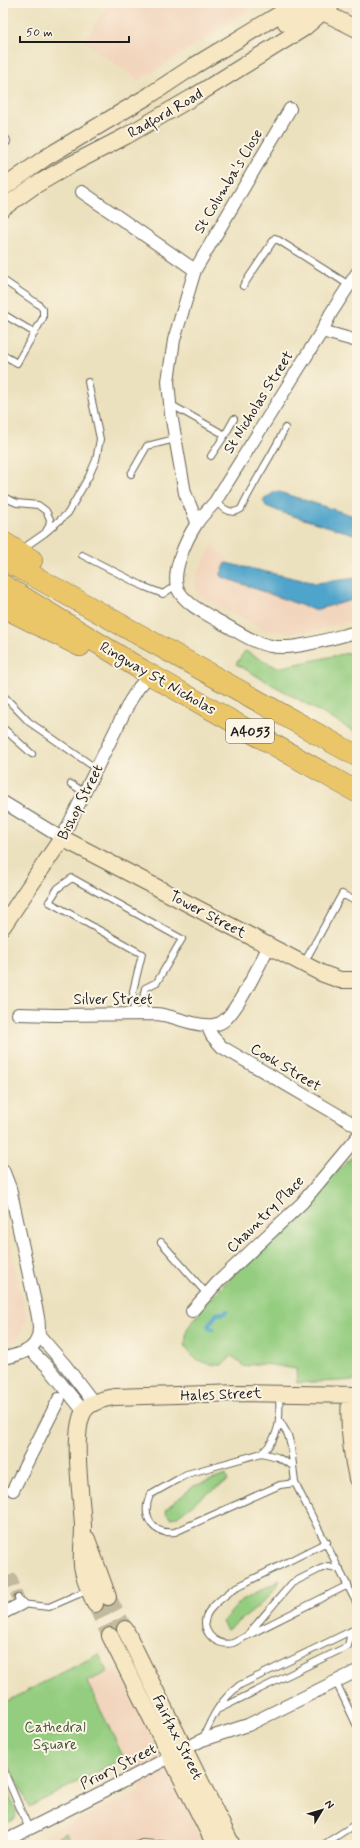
<svg xmlns="http://www.w3.org/2000/svg" width="360" height="1848" font-family="Mynerve,sans-serif">
	<style>
		.built { fill: #f2d5bd }
		.green { fill: #94cd80; stroke: #58744e }
		.water { fill: #4fa4cb; stroke: #366074 }
		.lines { fill: none; stroke-linecap: round; stroke-linejoin: round }
		.stream { stroke: #4fa4cb; stroke-width: 4.5 }
		.street-tunnel { stroke: #c2ba9e; stroke-width: 12; stroke-dasharray: 12 6; stroke-linecap: butt }
		.secondary-tunnel { stroke: #c2ba9e; stroke-width: 16; stroke-dasharray: 16 8; stroke-linecap: butt }
		.lane-casing { stroke: #656155; stroke-width: 8 }
		.street-casing { stroke: #656155; stroke-width: 14 }
		.secondary-casing { stroke: #656155; stroke-width: 18 }
		.highway-casing { stroke: #656155; stroke-width: 22 }
		.lane { stroke: #fff; stroke-width: 6 }
		.street { stroke: #fff; stroke-width: 12 }
		.secondary { stroke: #f7e8c3; stroke-width: 16 }
		.highway { stroke: #ebc669; stroke-width: 21 }
		.labels { text-anchor: middle; stroke-width: 4; stroke-linejoin: round; paint-order: stroke }
		.shield { fill: #fcf5e5; stroke: #5f5d58; stroke-width: 1 }
		.shield-label { font-size: 14px; font-weight: bold; fill: #1c1c1c }
		.street-label { font-size: 15px; fill: #1c1c1c; stroke: #fcf5e5 }
		.park-label { font-size: 15px; fill: #465a3f; stroke: #fcf5e5 }
	</style>
	<rect width="100%" height="100%" fill="#fcf5e5"/>
	<filter id="ink" filterUnits="userSpaceOnUse"><feTurbulence type="fractalNoise" baseFrequency=".025" numOctaves="2"/><feDisplacementMap in="SourceGraphic" scale="8" xChannelSelector="R" yChannelSelector="G"/><feConvolveMatrix kernelMatrix="1 2 1 2 8 2 1 2 1" color-interpolation-filters="sRGB"/></filter>
	<filter id="wash" filterUnits="userSpaceOnUse"><feTurbulence type="fractalNoise" baseFrequency=".012" numOctaves="4" result="noise"/><feDisplacementMap in="SourceGraphic" scale="16" xChannelSelector="R" yChannelSelector="G"/><feGaussianBlur stdDeviation="0.9" result="paint"/><feColorMatrix in="noise" values="0 0 0 0 0 0 0 0 0 0 0 0 0 0 0 0 0 1.4 0 .05"/><feComposite in="paint" operator="in"/></filter>
	<g filter="url(#wash)">
		<rect width="100%" height="100%" fill="#ece1be"/>
		<path class="built" d="M109 3H259L139 81 84 41Z
			M213 544 218 551 224 555 230 564 226 563 313 610 357 600V620L304 633 269 631 205 600 204 595 199 596 194 581 198 580 196 575Z
			M3 1215 27 1318 17 1341H3Z
			M117 1668 205 1845H26L141 1790 88 1682Z"/>
		<path class="green" d="M245 651 278 668 357 651V733L236 664Z
			M357 1153V1380L297 1383 296 1369C281 1367 258 1360 245 1367L232 1356 222 1365C206 1365 192 1361 185 1345L187 1329 208 1301 325 1182Z
			M226 1475 228 1481 202 1497 176 1517 170 1518 166 1513 167 1508 194 1486Z
			M280 1580C268 1602 247 1616 227 1630L222 1622 242 1600Z
			M99 1654 107 1672 87 1682 124 1758 29 1807 3 1752V1703Z
			M3 1780 16 1811 15 1819 5 1824 3 1822C12 1813 4 1807 3 1797 2 1792 3 1786 3 1780Z
			M66 1833 72 1845H42Z"/>
		<path class="water" d="M276 491 357 517V535L283 513 266 506 263 500Z
			M226 563 316 583 357 578V599L314 610 220 576Z"/>
		<g class="lines">
			<path class="stream" d="M213 1329 209 1328 208 1326 217 1314 224 1313 227 1311"/>
		</g>
	</g>
	<g filter="url(#ink)">
		<g class="lines">
			<path class="street-tunnel" d="M10 1575 18 1598"/>
			<path class="secondary-tunnel" d="M108 1597 125 1629
				M95 1604 110 1636"/>
			<defs>
				<path id="lane" d="M3 280 38 304 43 309V318L17 363 3 355
					M243 286 275 238 349 285
					M3 314 35 333
					M170 404 225 435 211 456
					M225 435 234 419
					M131 474 147 446 175 439
					M3 497 17 503 38 505 46 511 50 519 49 526 45 533 22 549
					M215 502C224 508 231 516 241 509 254 481 272 456 285 428
					M45 533 68 513 89 476 96 460 100 439 88 382
					M82 555 145 587 163 594 176 585
					M3 695 29 722 97 769
					M3 728 32 754
					M71 784 84 792
					M304 963 342 894 357 902
					M134 1014 133 991 142 954 49 902 58 888 72 878 182 939 157 982 145 988 143 998 144 1014
					M161 1242 207 1294
					M280 1421 288 1435 291 1447 295 1483 357 1604
					M262 1453C281 1436 280 1418 279 1394
					M293 1466 277 1457 262 1453 187 1474 150 1495C141 1516 152 1535 175 1532L280 1485 295 1483
					M327 1542 235 1588C226 1595 216 1602 209 1611 197 1627 214 1648 233 1643L348 1585
					M18 1598 21 1604 49 1607 88 1590
					M249 1633 292 1583 320 1569 328 1566 340 1569
					M336 1682 357 1726
					M217 1710 348 1646 351 1631
					M202 1740C212 1717 219 1701 240 1685L357 1628
					M3 1769 29 1829
					M137 1845 142 1843 173 1845
					M323 1845 357 1823"/>
				<path id="street" d="M3 141H4
					M82 192 195 270
					M357 273 331 313 322 331 215 502C209 509 202 515 197 523 187 538 168 576 180 593 190 607 207 614 222 623 237 631 253 643 271 646 293 651 335 637 357 632
					M322 331 357 341
					M197 522 185 493 171 414 168 381 174 340 195 270 290 109
					M3 802 62 838 130 701 139 687 151 674
					M18 1014 55 1015 156 1014C173 1015 190 1025 207 1025 211 1026 219 1024 222 1022 237 1013 260 963 269 946
					M207 1025 212 1036 222 1047 357 1126
					M3 1170 10 1188 37 1312C44 1343 33 1353 3 1358
					M192 1311 218 1282 302 1203 357 1137
					M39 1335 65 1365 94 1403
					M29 1349 48 1367 84 1412
					M13 1490 59 1399
					M3 1613 21 1604
					M3 1842 130 1778 202 1740 248 1725 357 1671"/>
				<path id="secondary" d="M286 23 303 13 317 9 357 29
					M3 188 45 158 150 95 194 66 298 3
					M3 208 34 186 70 165 126 136 195 96 304 28 333 3
					M3 926 62 838 321 973 340 980H357
					M350 1395C348 1423 351 1452 357 1479
					M87 1539 108 1597
					M95 1604C90 1592 84 1579 82 1566 81 1553 83 1539 83 1526 82 1500 71 1432 84 1411 90 1402 103 1399 114 1397L239 1393 357 1395
					M125 1629 232 1845
					M110 1636 215 1845"/>
				<path id="highway" d="M3 542 32 560
					M3 559 357 756
					M3 585 142 670 357 792
					M3 607 80 646"/>
			</defs>
			<use href="#lane" class="lane-casing"/>
			<use href="#street" class="street-casing"/>
			<use href="#secondary" class="secondary-casing"/>
			<use href="#highway" class="highway-casing"/>
			<use href="#lane" class="lane"/>
			<use href="#street" class="street"/>
			<use href="#secondary" class="secondary"/>
			<use href="#highway" class="highway"/>
		</g>
	</g>
	<g class="labels">
		<rect class="shield" x="226" y="719" width="48" height="24" rx="3"/>
		<g class="shield-label">
			<text x="250" y="736">A4053</text>
		</g>
		<g class="street-label">
			<text transform="translate(165 113) rotate(-30)" y="5">Radford Road</text>
			<text transform="translate(228 181) rotate(-59)" y="5">St Columba's Close</text>
			<text transform="translate(258 402) rotate(-58)" y="5">St Nicholas Street</text>
			<text transform="translate(158 678) rotate(30)" y="5">Ringway St Nicholas</text>
			<text transform="translate(80 802) rotate(-63)" y="5">Bishop Street</text>
			<text transform="translate(208 914) rotate(28)" y="5">Tower Street</text>
			<text x="113" y="1004">Silver Street</text>
			<text transform="translate(286 1067) rotate(31)" y="5">Cook Street</text>
			<text transform="translate(265 1214) rotate(-45)" y="5">Chauntry Place</text>
			<text transform="translate(221 1394) rotate(-2)" y="5">Hales Street</text>
			<text transform="translate(178 1737) rotate(63)" y="5">Fairfax Street</text>
			<text transform="translate(118 1766) rotate(-27)" y="5">Priory Street</text>
		</g>
		<g class="park-label">
			<text x="55" y="1732">Cathedral<tspan x="55" dy="17">Square</tspan></text>
		</g>
	</g>
	<rect width="360" height="1848" fill="none" stroke="#fcf5e5" stroke-width="16"/>
	<g transform="translate(322 1810) rotate(52)" stroke="#fcf5e5" stroke-width="3" paint-order="stroke">
	<path d="M0-3L7 15L0 10L-7 15Z" fill="#1c1c1c"/>
	<text y="-6" font-size="11" font-weight="bold" text-anchor="middle" fill="#1c1c1c">N</text>
	</g>
	<path d="M20 36v6h109v-6" fill="none" stroke="#1c1c1c" stroke-width="2"/>
	<text x="26" y="36" font-size="12" fill="#1c1c1c" stroke="#fcf5e5" stroke-width="3" paint-order="stroke">50 m</text>
</svg>
